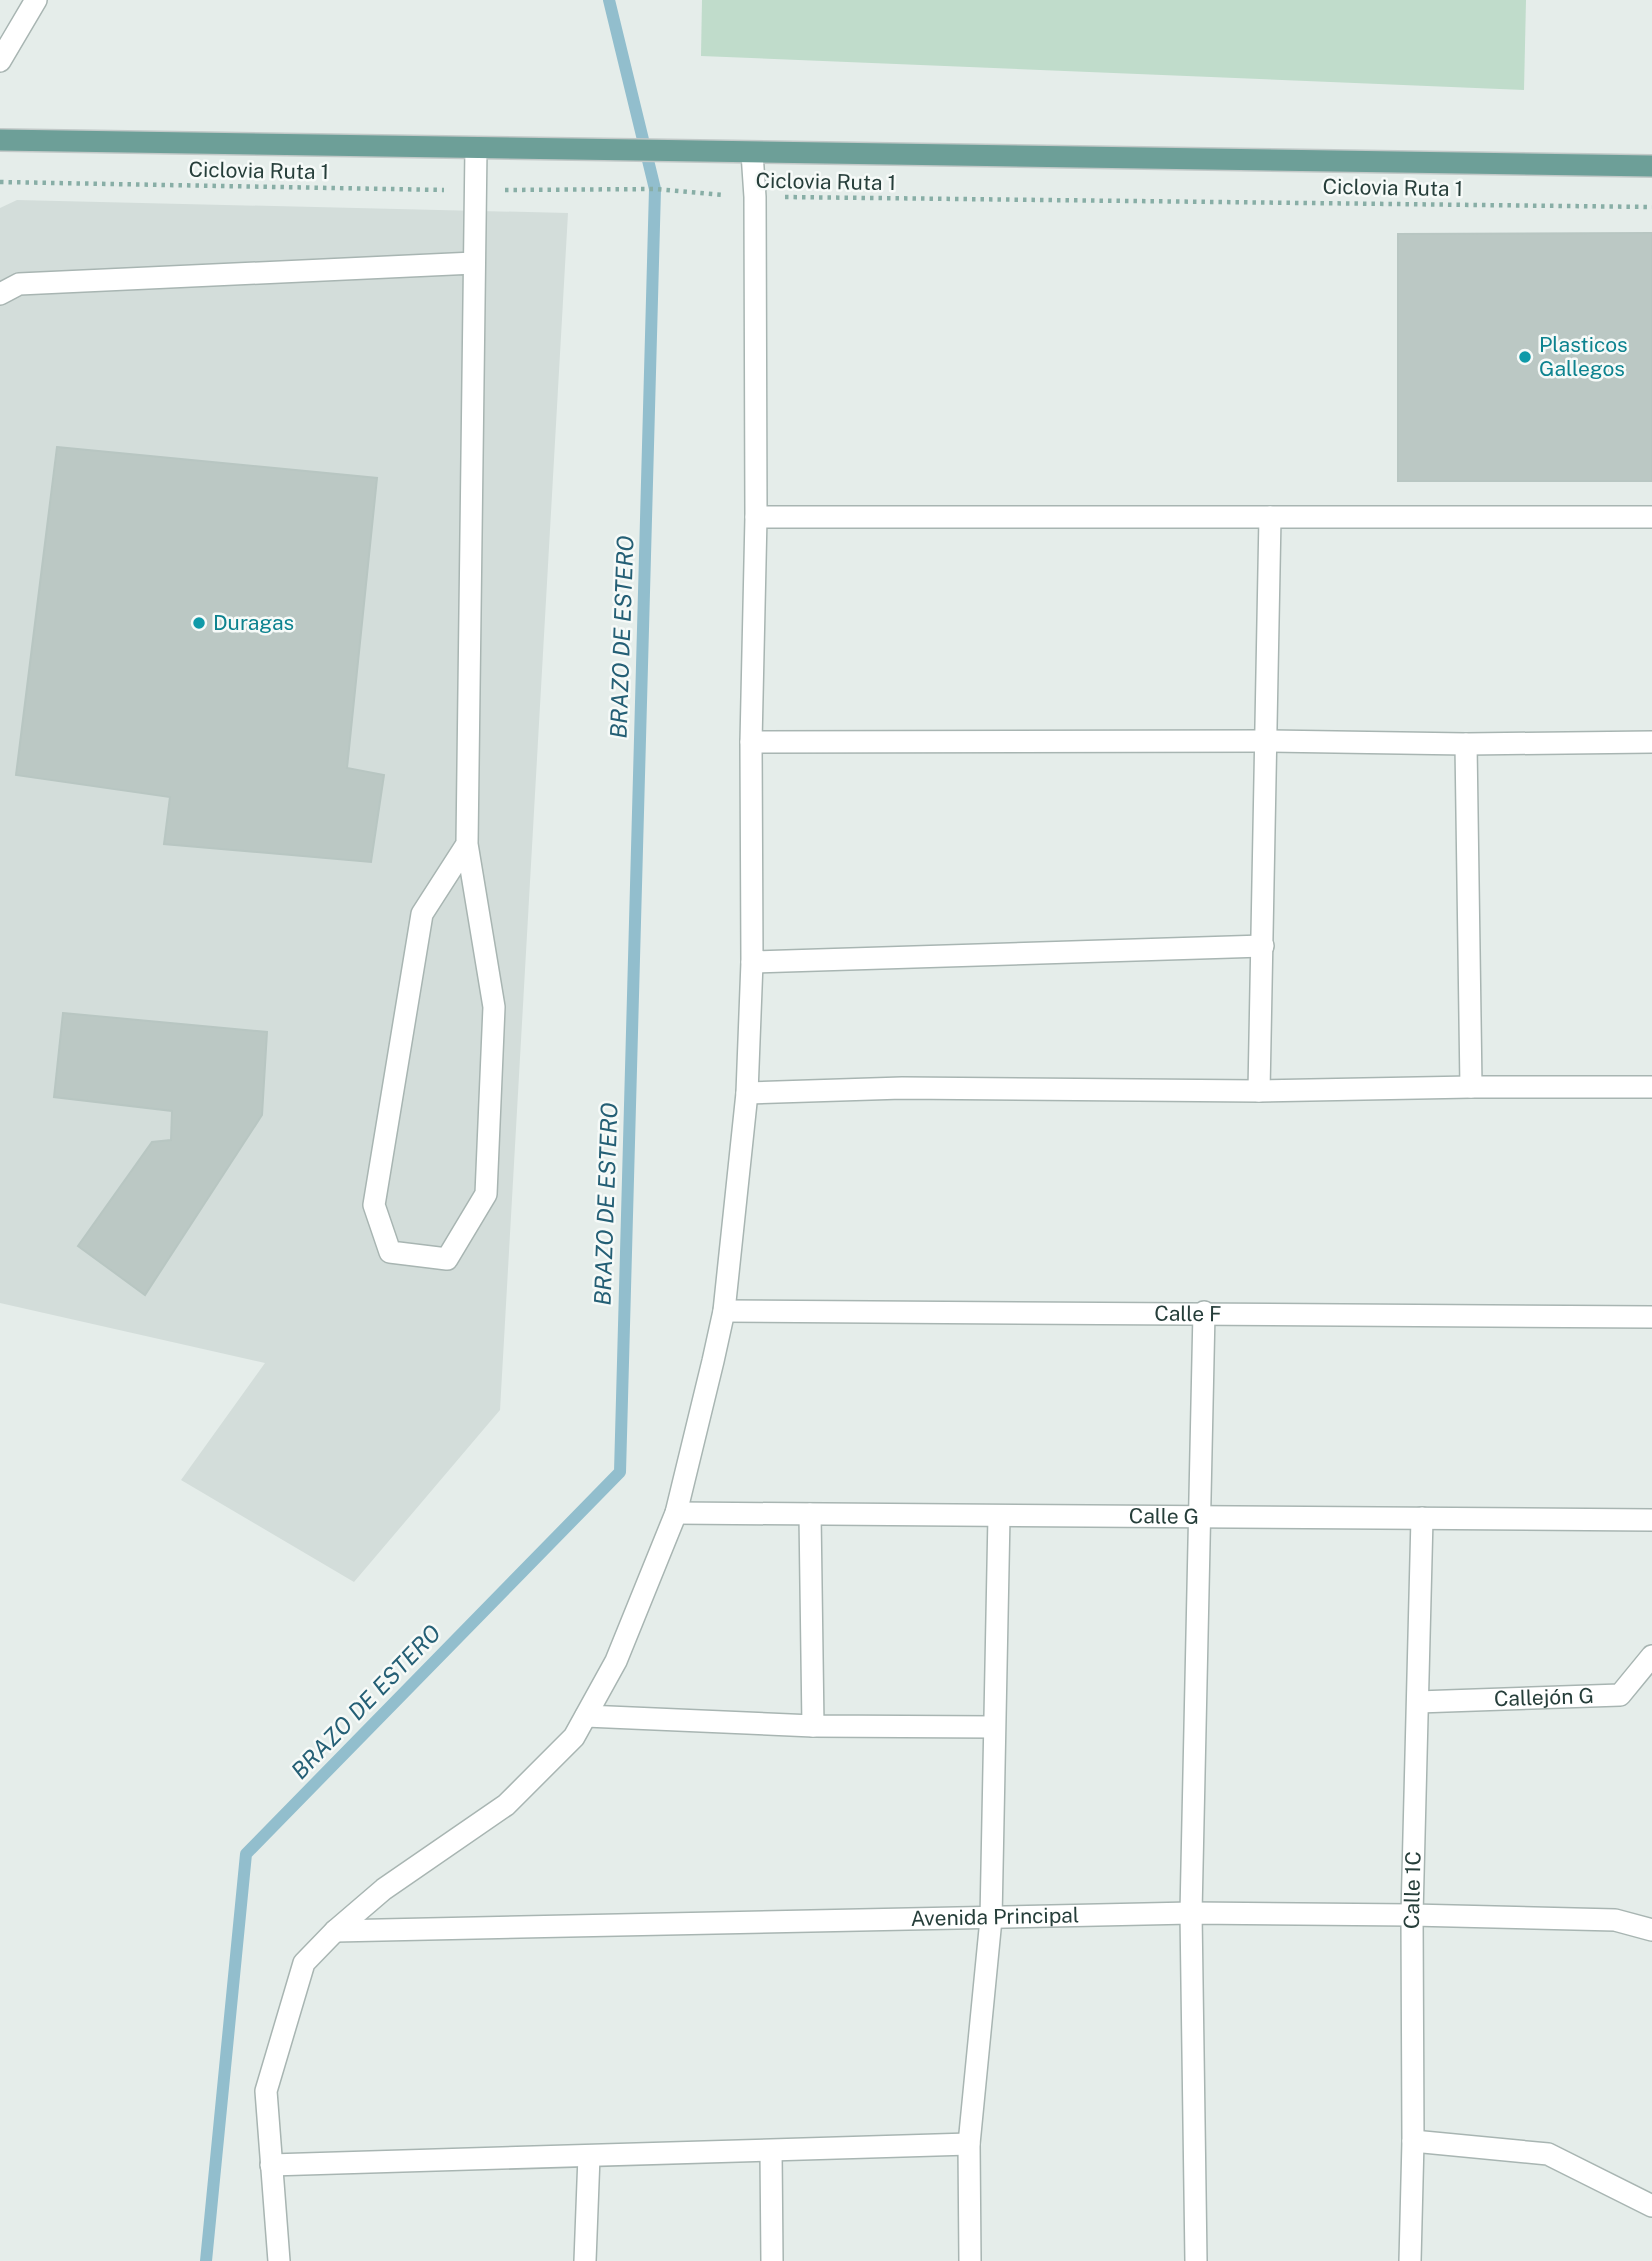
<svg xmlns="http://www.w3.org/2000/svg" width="1652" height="2261" font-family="'Public Sans',sans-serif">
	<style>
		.built { fill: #d3ddda }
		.green { fill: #c0dccb }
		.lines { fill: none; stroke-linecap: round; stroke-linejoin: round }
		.stream { stroke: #92becd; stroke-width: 12 }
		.building { fill: #bbc8c4; stroke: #b8c6c2; stroke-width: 2 }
		.service-casing { stroke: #a8b5b2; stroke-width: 24 }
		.minor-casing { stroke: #a8b5b2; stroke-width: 24 }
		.primary-casing { stroke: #c2c9c8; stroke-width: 24 }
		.path { stroke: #88aea6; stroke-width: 4.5; stroke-dasharray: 3.5 5; stroke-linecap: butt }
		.service { stroke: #fff; stroke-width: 21 }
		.minor { stroke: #fff; stroke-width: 21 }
		.primary { stroke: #6d9f98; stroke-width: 21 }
		.culture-dot { fill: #0f9aa8; stroke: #f6faf8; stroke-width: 2.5 }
		.labels { text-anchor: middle; stroke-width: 5; stroke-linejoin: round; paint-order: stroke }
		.street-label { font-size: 21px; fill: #263e3a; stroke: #f6faf8 }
		.culture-label { font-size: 21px; fill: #0d838f; stroke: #f6faf8; text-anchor: start }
		.water-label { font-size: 23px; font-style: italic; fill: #245f75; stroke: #f6faf8 }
	</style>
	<rect width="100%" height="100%" fill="#e5edea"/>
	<path class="built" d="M17 200 568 213 500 1410 354 1582 181 1480 265 1363 0 1303V208Z"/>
	<path class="green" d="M702 0H1526L1524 90 701 56Z"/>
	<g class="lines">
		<path class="stream" d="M206 2261 246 1854 620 1472 655 189 609 0"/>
	</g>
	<path class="building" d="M1652 233V481H1398V234Z
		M57 447 377 478 347 768 384 775 371 862 164 844 170 797 16 775Z
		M63 1013 267 1032 262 1115 145 1295 78 1246 152 1142 171 1140 172 1111 54 1097Z"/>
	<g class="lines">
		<defs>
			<path id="service" d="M0 61 36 0
				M0 294 19 284 474 263
				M467 844 422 914 374 1205 390 1252 447 1259 486 1194 494 1007 467 844 476 148"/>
			<g id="minor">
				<path d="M756 517H1652"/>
				<path d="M751 742 1265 741 1466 744 1652 742"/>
				<path d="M1466 744 1471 1087"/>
				<path d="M752 962 1263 946"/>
				<path d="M1259 1091 1270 517"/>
				<path d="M747 1093 902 1088 1259 1091 1471 1087H1652"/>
				<path id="s1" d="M724 1311 1652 1317"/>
				<path id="s2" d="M676 1513 1652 1520"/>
				<path d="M810 1514 813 1726"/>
				<path id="s3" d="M1418 1702 1620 1695 1652 1656"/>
				<path d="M586 1716 813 1726 994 1727"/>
				<path id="s4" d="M335 1931 1191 1913 1412 1915 1615 1920 1652 1930"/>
				<path d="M1413 2141 1548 2154 1652 2206"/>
				<path d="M771 2151 772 2261"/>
				<path d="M271 2165 969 2144"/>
				<path d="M279 2261 266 2091 304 1963 335 1931 384 1889 506 1805 574 1737 616 1661 676 1513 713 1361 724 1311 747 1093 752 962 751 742 756 517 755 197 752 153"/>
				<path d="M585 2261 589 2156"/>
				<path d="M970 2261 969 2144 991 1919 999 1516"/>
				<path d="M1196 2261 1191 1913 1204 1312"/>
				<path id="s5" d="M1410 2261 1413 2141 1412 1915 1422 1518"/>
			</g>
			<path id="primary" d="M0 140 1652 166"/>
		</defs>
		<use href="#service" class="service-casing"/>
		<use href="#minor" class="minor-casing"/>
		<use href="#primary" class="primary-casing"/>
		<path class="path" d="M0 182 444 190
			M505 190 655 189 724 195
			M785 197 1652 207"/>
		<use href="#service" class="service"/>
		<use href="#minor" class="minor"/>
		<use href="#primary" class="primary"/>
	</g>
	<g class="culture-dot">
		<circle cx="1525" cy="357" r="7"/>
		<circle cx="199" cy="623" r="7"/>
	</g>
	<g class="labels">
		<g class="street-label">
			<text transform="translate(259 171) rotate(1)" y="7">Ciclovia Ruta 1</text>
			<text transform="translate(826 182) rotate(1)" y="7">Ciclovia Ruta 1</text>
			<text transform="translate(1393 188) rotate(1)" y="7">Ciclovia Ruta 1</text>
			<text dy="7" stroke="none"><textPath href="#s1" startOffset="464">Calle F</textPath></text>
			<text dy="7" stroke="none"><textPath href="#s2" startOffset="488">Calle G</textPath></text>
			<text dy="7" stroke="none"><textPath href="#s3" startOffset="126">Callejón G</textPath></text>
			<text dy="7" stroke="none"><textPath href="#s5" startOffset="371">Calle 1C</textPath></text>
			<text dy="7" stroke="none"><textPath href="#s4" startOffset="660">Avenida Principal</textPath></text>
		</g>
		<g class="culture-label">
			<text x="1539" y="352">Plasticos<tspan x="1539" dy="24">Gallegos</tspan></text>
			<text x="213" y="630">Duragas</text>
		</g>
		<g class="water-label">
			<text transform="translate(622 637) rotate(-88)" y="8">BRAZO DE ESTERO</text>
			<text transform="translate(606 1204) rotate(-88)" y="8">BRAZO DE ESTERO</text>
			<text transform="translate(366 1702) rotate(-46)" y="8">BRAZO DE ESTERO</text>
		</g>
	</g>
</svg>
